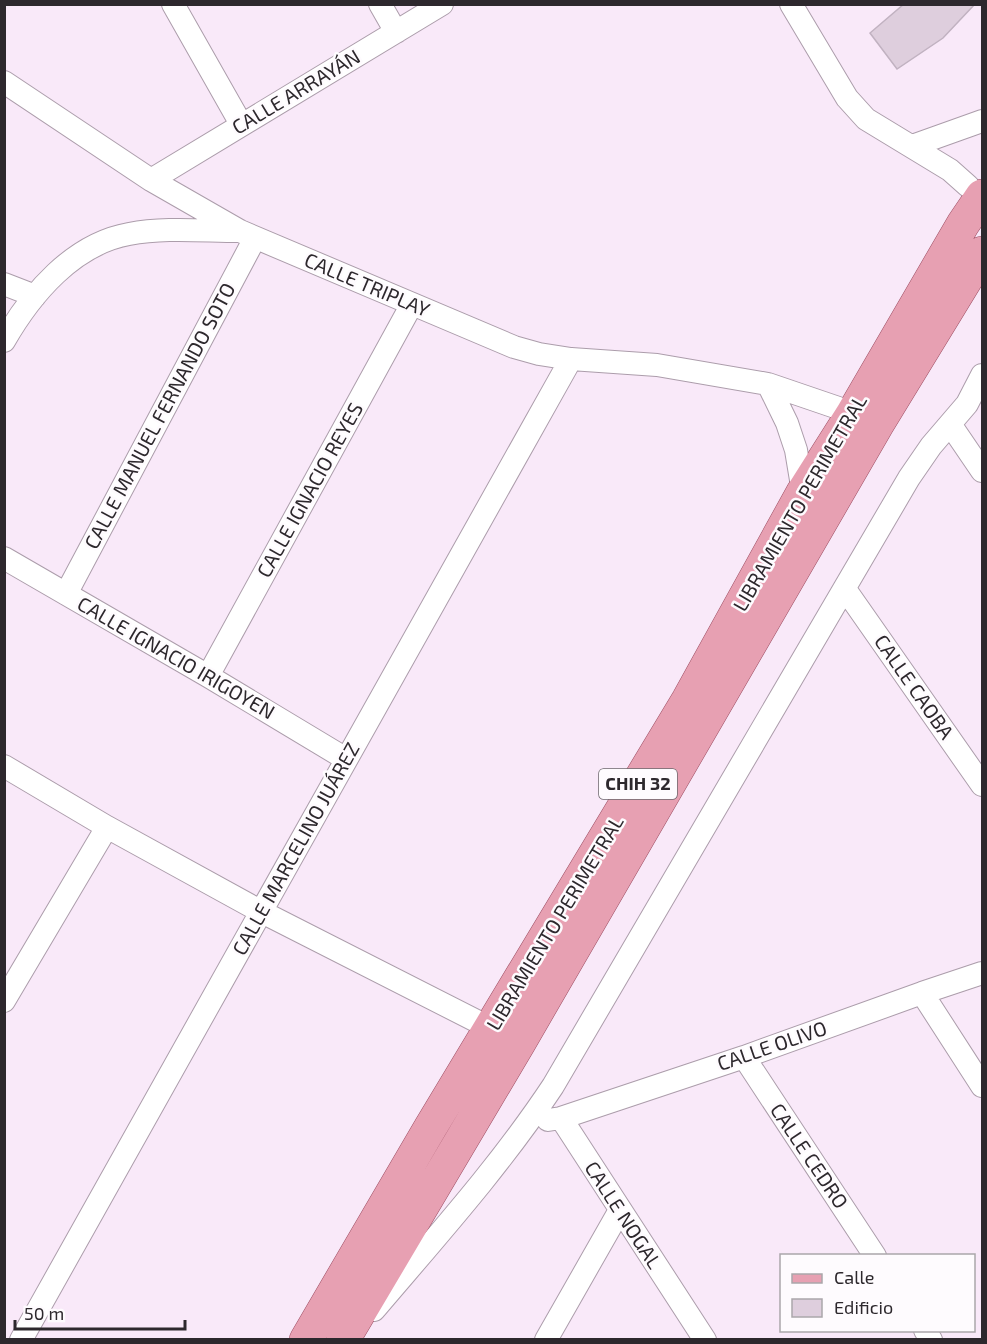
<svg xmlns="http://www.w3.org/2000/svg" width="987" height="1344" font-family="'Exo 2',sans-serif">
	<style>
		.building { fill: #decedd; stroke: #c1b2c1; stroke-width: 1.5 }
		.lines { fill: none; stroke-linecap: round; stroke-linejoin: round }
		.minor-casing { stroke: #ac9dab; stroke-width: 24 }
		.primary-casing { stroke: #9c4d62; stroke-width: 34 }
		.minor { stroke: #fff; stroke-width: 22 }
		.primary { stroke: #e7a0b2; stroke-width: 33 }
		.labels { text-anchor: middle; stroke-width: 5; stroke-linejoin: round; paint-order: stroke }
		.shield { fill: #fefbfe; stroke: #6c676c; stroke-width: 1.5 }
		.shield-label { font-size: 18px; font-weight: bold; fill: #2d282d }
		.street-label { font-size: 20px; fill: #2d282d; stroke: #fefbfe }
	</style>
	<rect width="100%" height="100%" fill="#f9e9f9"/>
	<path class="building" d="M904 4H975L943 38 897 69 870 33Z"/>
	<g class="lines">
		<defs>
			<path id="minor" d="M173 4 241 124
				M380 4 396 32
				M791 4 847 98 866 119 950 170 968 186
				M4 82 151 180 240 231 514 347 539 354 571 359 657 365 768 384 853 413 865 419
				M912 146 982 121
				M151 180 442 4
				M4 284 35 296
				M4 341C31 294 73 244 129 234 165 227 203 231 239 231
				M768 384 787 423 796 450 803 492
				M950 424 982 471
				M4 558 208 676 346 759
				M845 589 982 785
				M66 594 255 238
				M208 676 412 304
				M4 766 107 827 260 911 502 1034
				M922 993 982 1086
				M4 1001 107 827
				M744 1057 875 1256
				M561 1118 744 1057 922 993 982 973
				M548 1120 561 1118 705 1340
				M374 1310C436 1237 500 1166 553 1086L909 478 931 446 967 404 982 375
				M925 1330 931 1340
				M21 1340 571 359
				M546 1340 620 1210"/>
			<path id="primary" d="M306 1340 430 1128 688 700 803 492 853 413 963 224 982 196
				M343 1340 519 1043 877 425 982 253"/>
		</defs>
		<use href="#minor" class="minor-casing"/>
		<use href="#primary" class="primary-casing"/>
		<use href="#minor" class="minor"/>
		<use href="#primary" class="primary"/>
	</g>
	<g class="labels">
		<rect class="shield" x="599" y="769" width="78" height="30" rx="4.5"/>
		<g class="shield-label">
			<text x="638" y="790">CHIH 32</text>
		</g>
		<g class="street-label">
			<text transform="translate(296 92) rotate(-31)" y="7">CALLE ARRAYÁN</text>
			<text transform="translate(367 285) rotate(23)" y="7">CALLE TRIPLAY</text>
			<text transform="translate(160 416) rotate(-62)" y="7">CALLE MANUEL FERNANDO SOTO</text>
			<text transform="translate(310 490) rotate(-61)" y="7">CALLE IGNACIO REYES</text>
			<text transform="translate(800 503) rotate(-60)" y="7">LIBRAMIENTO PERIMETRAL</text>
			<text transform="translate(176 658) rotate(30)" y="7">CALLE IGNACIO IRIGOYEN</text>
			<text transform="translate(914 687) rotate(55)" y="7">CALLE CAOBA</text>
			<text transform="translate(296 849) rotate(-61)" y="7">CALLE MARCELINO JUÁREZ</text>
			<text transform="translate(555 923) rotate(-59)" y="7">LIBRAMIENTO PERIMETRAL</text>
			<text transform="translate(772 1046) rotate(-19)" y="7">CALLE OLIVO</text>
			<text transform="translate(809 1156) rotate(56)" y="7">CALLE CEDRO</text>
			<text transform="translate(623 1215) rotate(57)" y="7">CALLE NOGAL</text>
		</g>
	</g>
	<rect width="987" height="1344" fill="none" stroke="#2d282d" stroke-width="12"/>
	<rect x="780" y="1254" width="195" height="78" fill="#fefbfe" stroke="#aaa7aa" stroke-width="1.5"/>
	<rect x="792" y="1274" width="30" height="9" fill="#e7a0b2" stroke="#aaa7aa" stroke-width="1.5"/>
	<text x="834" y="1284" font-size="18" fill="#2d282d">Calle</text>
	<rect x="792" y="1299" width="30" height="18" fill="#decedd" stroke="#aaa7aa" stroke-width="1.5"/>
	<text x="834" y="1314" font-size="18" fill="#2d282d">Edificio</text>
	<path d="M15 1320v9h170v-9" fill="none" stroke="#2d282d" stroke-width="3"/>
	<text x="24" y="1320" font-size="18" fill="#2d282d" stroke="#fefbfe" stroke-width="4.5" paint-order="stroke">50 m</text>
</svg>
